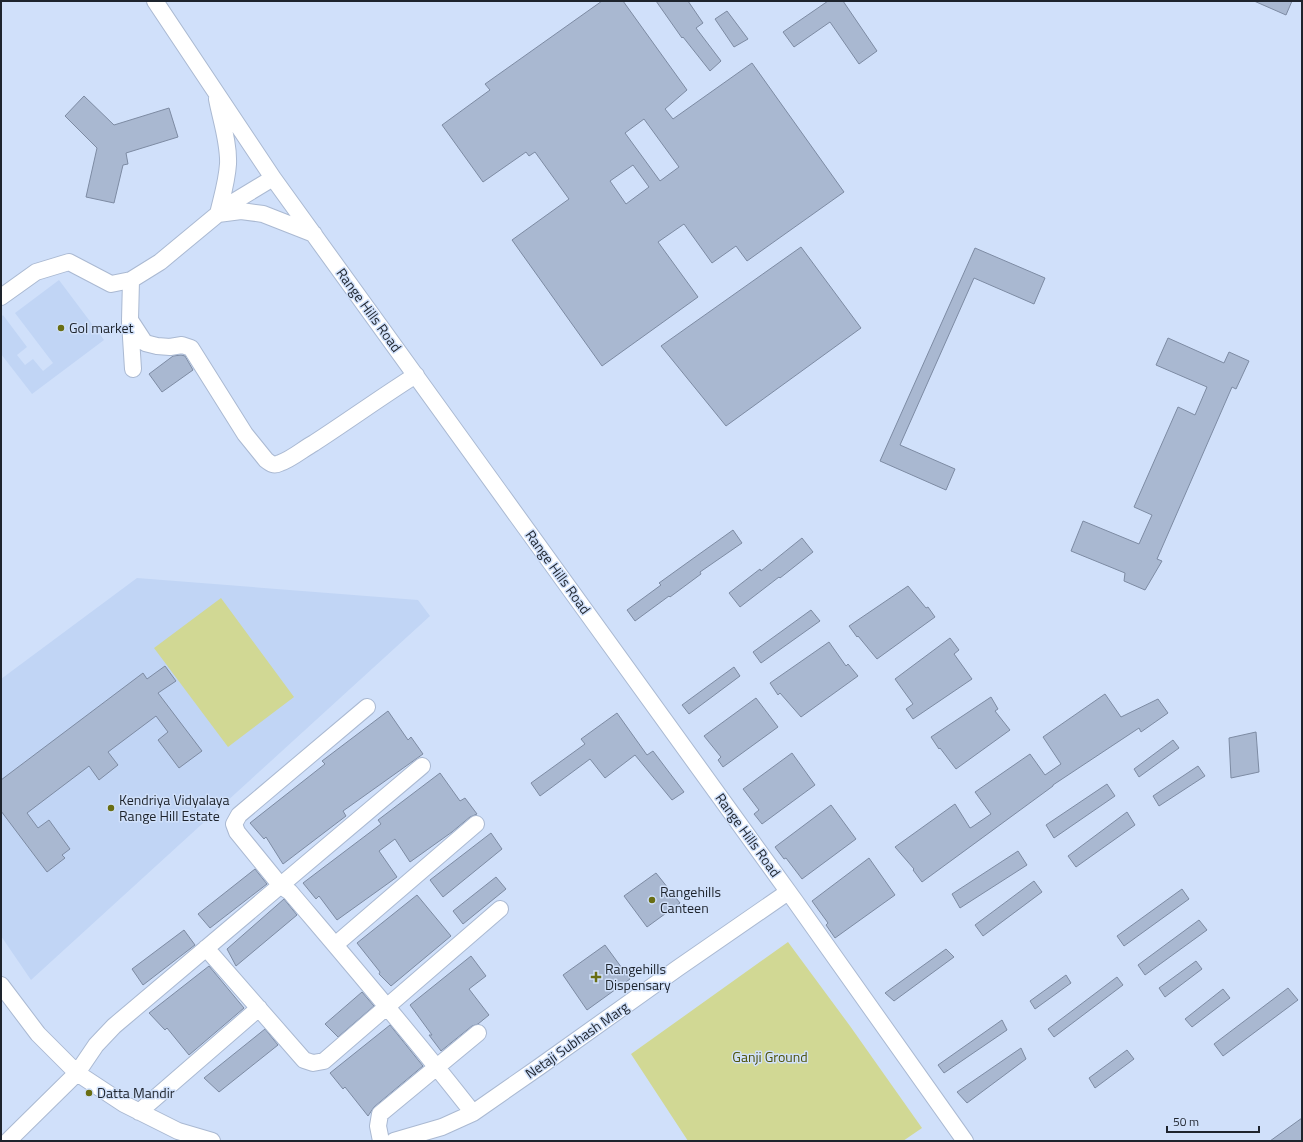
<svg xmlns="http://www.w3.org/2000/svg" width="1303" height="1142" font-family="'Titillium Web',sans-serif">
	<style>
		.built { fill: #c1d5f5 }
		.green { fill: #d1d894 }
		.building { fill: #a9b8d1; stroke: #7d8ba3; fill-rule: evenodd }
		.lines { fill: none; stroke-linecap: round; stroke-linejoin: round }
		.minor-casing { stroke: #aab9d2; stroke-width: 18 }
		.minor { stroke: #fff; stroke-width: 16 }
		.poi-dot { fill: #696e13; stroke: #d0e0fa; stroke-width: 1.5 }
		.labels { text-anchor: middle; stroke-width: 3; stroke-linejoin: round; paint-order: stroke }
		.street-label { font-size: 14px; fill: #1e242d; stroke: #d0e0fa }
		.poi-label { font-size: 14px; fill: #1e242d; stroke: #d0e0fa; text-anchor: start }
		.park-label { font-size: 14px; fill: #4c5106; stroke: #d0e0fa }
	</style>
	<rect width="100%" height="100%" fill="#d0e0fa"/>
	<path class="built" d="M59 280 104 340 32 394 1 354V317L3 315 27 347 17 355 25 365 33 359 43 371 53 363 15 313Z
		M137 578 418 600 430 616 31 980 1 936V679Z"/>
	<path class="green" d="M221 598 294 697 228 747 154 648Z
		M788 942 850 1026 922 1128 903 1141H688L631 1054Z"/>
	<path class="building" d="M602 1H623L687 90 665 109 673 119 752 63 844 192 747 261 736 246 712 263 684 224 658 242 698 297 602 366 512 240 569 199 535 152 529 156 526 152 483 182 442 125 490 90 485 84ZM644 119 679 167 660 181 625 133ZM633 165 649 187 626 204 610 181Z
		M656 1H688L703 23 696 28 721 61 710 71 683 37 682 38Z
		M828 1H843L877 51 859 64 830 22 794 47 783 32Z
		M1254 1H1292L1286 15Z
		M727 11 748 39 734 47 715 19Z
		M84 96 114 125 169 108 178 137 126 153 128 164 123 165 114 203 86 197 97 148 65 116Z
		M801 247 861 328 726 426 661 346Z
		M975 248 1045 278 1034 304 974 278 900 445 955 469 946 490 880 461Z
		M1168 338 1224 363 1229 352 1249 361 1236 389 1232 387 1157 559 1162 561 1145 590 1124 581 1125 573 1071 551 1083 521 1139 544 1152 515 1134 507 1178 407 1195 415 1207 387 1156 365Z
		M181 355 185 356 193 370 162 392 149 374 173 356Z
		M733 530 742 543 700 572 701 574 670 597 669 596 635 621 627 610 661 585 659 583 691 560Z
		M802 538 813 552 780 578 779 577 740 607 729 593 760 569 761 571Z
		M908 586 926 608 928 607 935 617 877 659 858 636 857 637 849 626Z
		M811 610 820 621 761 663 753 652Z
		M950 638 959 650 954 654 972 679 913 719 906 709 913 704 895 679Z
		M829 642 846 666 848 664 858 676 801 717 780 693 778 695 770 683Z
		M165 666 176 681 158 693 202 751 179 768 158 740 168 732 156 716 108 752 118 765 99 780 89 766 27 813 38 828 49 820 70 849 62 855 65 858 47 872 1 811V780L143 673 147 679Z
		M734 667 740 676 689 714 682 705Z
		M1105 694 1121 717 1158 699 1168 713 1141 732 1139 728 1053 785V786L922 882 913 870 914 869 895 847 955 804 970 828 972 827 991 814 975 792 1030 754 1045 775 1061 764 1043 737Z
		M991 697 998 709 995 711 1010 730 956 769 940 748 939 749 931 737Z
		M756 698 778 727 723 767 718 760 721 757 704 736Z
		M388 711 408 740 411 737 423 754 343 811 346 816 283 864 266 837 264 839 250 823 325 764 322 761Z
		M617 713 647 755 653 751 684 792 672 800 635 755 605 778 590 759 540 796 531 783 585 744 581 739Z
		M1256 732 1259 772 1231 778 1229 738Z
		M1173 740 1179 748 1139 777 1134 769Z
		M792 753 815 785 762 824 754 814 759 810 743 789Z
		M1198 766 1205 776 1159 806 1153 796Z
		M440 773 460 801 465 798 477 814 470 817 452 832 410 862 395 839 379 851 397 877 337 920 319 896 316 899 303 883 381 824 378 820Z
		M1107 784 1115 796 1054 838 1046 825Z
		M831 805 856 839 802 879 786 858 784 859 775 847Z
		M1127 812 1135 825 1076 867 1068 856Z
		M491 833 502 849 443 897 430 880Z
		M1018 851 1027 865 960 908 952 894Z
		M869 858 895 895 835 938 826 925 828 923 812 901Z
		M255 869 267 884 210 928 198 914Z
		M656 873 680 903 647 927 624 896Z
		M496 877 506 889 463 924 453 911Z
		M1034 881 1042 892 983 936 975 925Z
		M1182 889 1189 899 1124 946 1117 936Z
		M417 895 451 936 391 986 379 974 380 972 357 943Z
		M284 899 297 915 236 966 227 949Z
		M1199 920 1207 930 1145 975 1138 965Z
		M184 930 195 945 143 985 132 969Z
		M605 945 630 979 587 1010 563 975Z
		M946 949 954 957 894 1001 885 993Z
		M471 956 486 976 469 989 489 1015 478 1024 472 1026 441 1051 429 1035H432L410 1005Z
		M1196 961 1202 969 1165 997 1159 988Z
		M209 966 244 1008 189 1055 167 1028 165 1030 149 1013Z
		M1066 975 1071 983 1035 1009 1030 1001Z
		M1117 977 1123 985 1054 1037 1048 1029Z
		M1288 988 1298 1000 1223 1056 1214 1044Z
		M1223 989 1230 998 1192 1027 1185 1019Z
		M362 992 374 1006 338 1037 325 1024Z
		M1002 1020 1007 1030 944 1073 938 1065Z
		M390 1025 423 1066 374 1107 368 1116 345 1087 343 1089 330 1073Z
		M265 1029 278 1045 219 1092 204 1078Z
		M1021 1048 1026 1059 967 1103 957 1092Z
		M1127 1050 1134 1059 1095 1088 1089 1078Z
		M1302 1118V1141H1270Z"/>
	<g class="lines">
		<defs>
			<path id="minor" d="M155 1 273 178 795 901 965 1141
				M217 99C221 120 229 143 228 164 227 181 222 197 218 214L241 211 263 214 314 234
				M131 280 130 320 145 343 157 346 170 347 182 345 191 348 245 434 266 460C271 464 274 466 280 463 292 459 303 449 314 443 348 421 381 397 416 375
				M1 297 36 272 69 262 111 284 131 280 160 262 230 204 273 178
				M130 322 133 369
				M367 707 239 815 234 824 237 832 281 886 290 892C352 965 414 1037 473 1113
				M335 945 476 824
				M206 948 304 1060 313 1063 324 1061 500 909
				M1 985 38 1034 77 1073 124 1104 178 1131 212 1141
				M139 1112 259 1008
				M8 1141 77 1073 96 1045 114 1026 422 766
				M381 1141 378 1126 380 1114 478 1033
				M394 1141 442 1127 473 1113 539 1067 678 968 788 892"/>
		</defs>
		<use href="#minor" class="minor-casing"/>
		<use href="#minor" class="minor"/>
	</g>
	<g class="poi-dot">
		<circle cx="61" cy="328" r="4"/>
		<circle cx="111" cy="808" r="4"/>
		<circle cx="652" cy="900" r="4"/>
		<path d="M594 971h4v4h4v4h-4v4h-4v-4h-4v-4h4z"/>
		<circle cx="89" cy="1093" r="4"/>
	</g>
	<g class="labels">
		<g class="street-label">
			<text transform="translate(369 310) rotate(54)" y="5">Range Hills Road</text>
			<text transform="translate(558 572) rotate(54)" y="5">Range Hills Road</text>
			<text transform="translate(748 835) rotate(54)" y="5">Range Hills Road</text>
			<text transform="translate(577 1040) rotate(-35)" y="5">Netaji Subhash Marg</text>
		</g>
		<g class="poi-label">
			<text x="69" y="333">Gol market</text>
			<text x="119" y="805">Kendriya Vidyalaya<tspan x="119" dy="16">Range Hill Estate</tspan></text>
			<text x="660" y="897">Rangehills<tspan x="660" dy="16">Canteen</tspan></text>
			<text x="605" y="974">Rangehills<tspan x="605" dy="16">Dispensary</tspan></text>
			<text x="97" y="1098">Datta Mandir</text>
		</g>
		<g class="park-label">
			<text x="770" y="1062">Ganji Ground</text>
		</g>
	</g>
	<rect width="1303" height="1142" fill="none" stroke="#1e242d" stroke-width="4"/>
	<path d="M1167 1126v6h92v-6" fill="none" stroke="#1e242d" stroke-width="2"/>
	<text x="1173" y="1126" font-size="12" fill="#1e242d" stroke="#d0e0fa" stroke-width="3" paint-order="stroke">50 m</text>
</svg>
